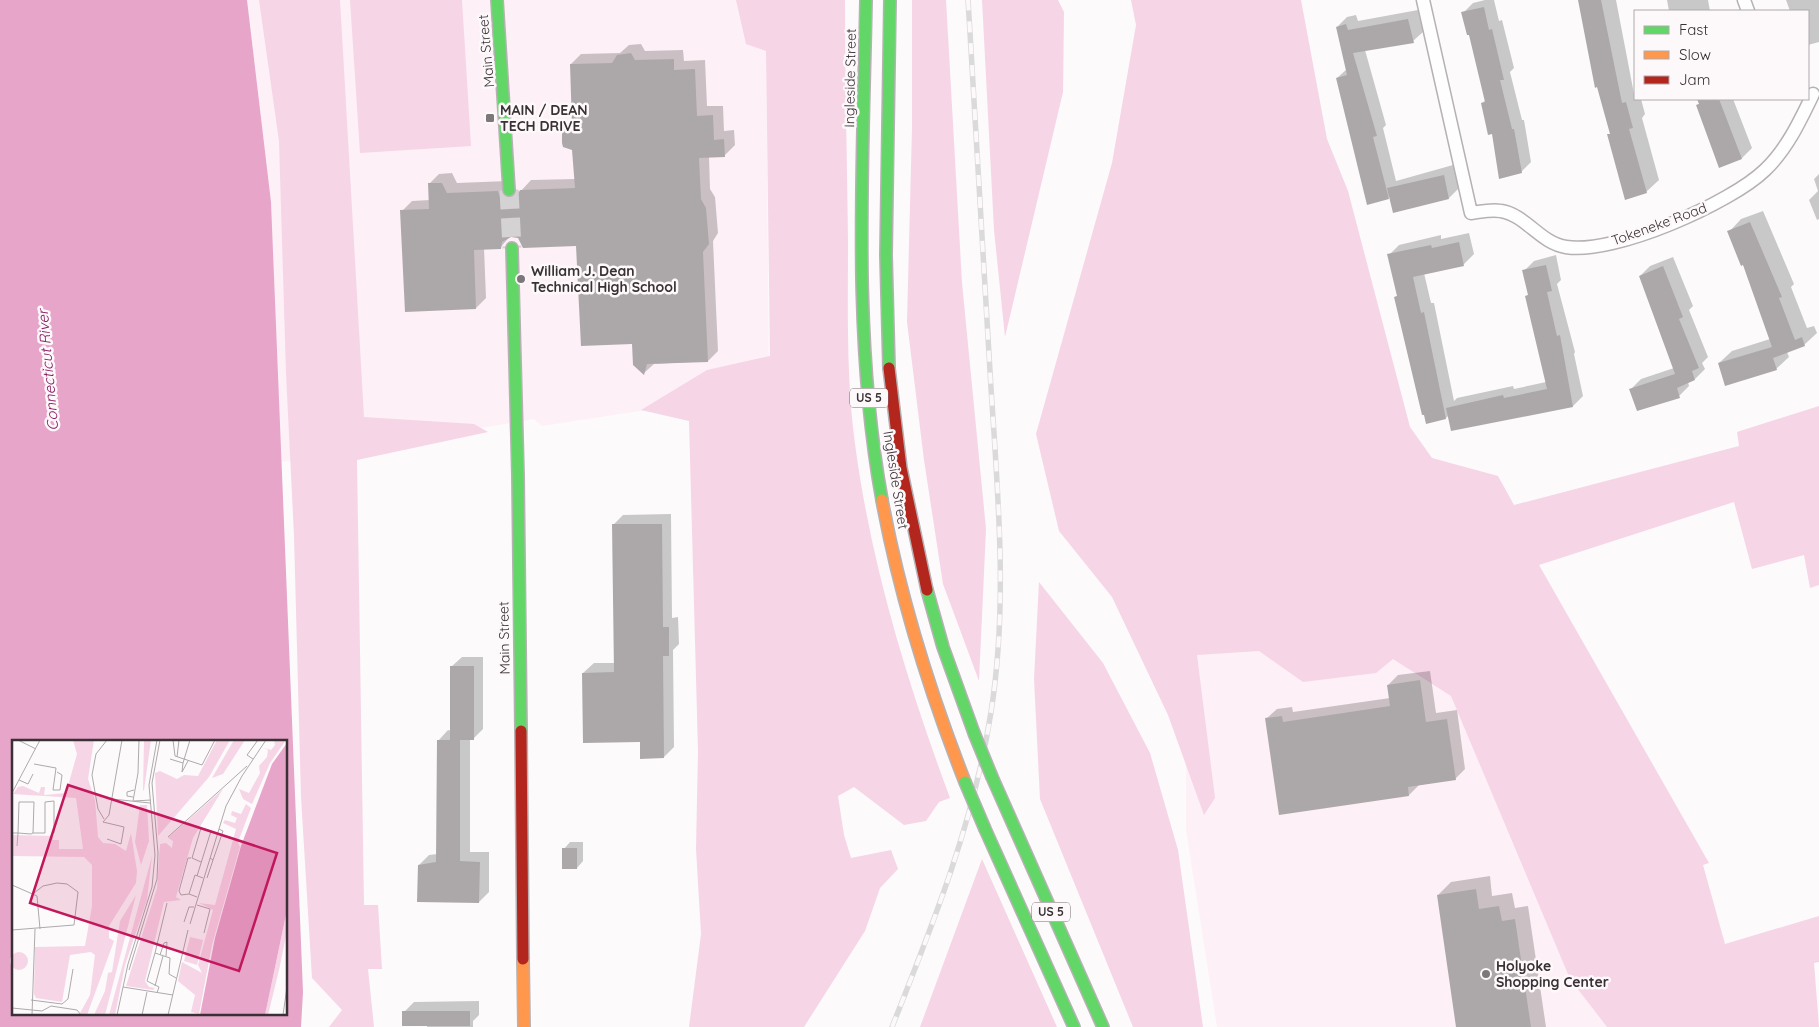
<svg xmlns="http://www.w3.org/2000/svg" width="1819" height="1027" font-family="Quicksand,sans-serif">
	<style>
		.built { fill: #fdf0f6 }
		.green { fill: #f6d5e6 }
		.water { fill: #e6a5c9; fill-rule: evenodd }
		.shadow { fill: #0003 }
		.building { fill: #aca8aa }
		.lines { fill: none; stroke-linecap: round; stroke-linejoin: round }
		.secondary-tunnel { stroke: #d5d2d3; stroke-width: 19; stroke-dasharray: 19 9; stroke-linecap: butt }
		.street-casing { stroke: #b6b2b4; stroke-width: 15 }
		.fast-casing { stroke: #b6b2b4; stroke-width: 14 }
		.slow-casing { stroke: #b6b2b4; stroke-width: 14 }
		.jam-casing { stroke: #b6b2b4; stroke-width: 14 }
		.street { stroke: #fffefe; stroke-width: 12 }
		.fast { stroke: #63d668; stroke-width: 11 }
		.slow { stroke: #ff974d; stroke-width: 11 }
		.jam { stroke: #b3261e; stroke-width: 11 }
		.rail-casing { stroke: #dbdadb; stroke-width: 5.5 }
		.rail { stroke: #fdf9fb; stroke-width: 4; stroke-dasharray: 11; stroke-linecap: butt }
		.fast-bridge-casing { stroke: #b6b2b4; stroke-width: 14; stroke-linecap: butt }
		.fast-bridge { stroke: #63d668; stroke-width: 11 }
		.poi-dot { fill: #7d777a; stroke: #fdf9fb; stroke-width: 2 }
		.labels { text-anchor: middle; stroke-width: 5; stroke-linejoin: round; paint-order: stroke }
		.shield { fill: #fdf9fb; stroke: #746d70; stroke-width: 1 }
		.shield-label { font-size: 12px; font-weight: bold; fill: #393135 }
		.street-label { font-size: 14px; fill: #393135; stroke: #fdf9fb }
		.poi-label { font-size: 14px; font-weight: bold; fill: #393135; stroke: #fdf9fb; text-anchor: start }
		.water-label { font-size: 15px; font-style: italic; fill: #881c61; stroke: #fdf9fb }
		.inset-road { fill: none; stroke: #aeaaac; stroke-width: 1 }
		.view { fill: #c2185b; fill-opacity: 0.15; stroke: #c2185b; stroke-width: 2.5 }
		.inset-edge { fill: none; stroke: #393135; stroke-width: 2.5 }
	</style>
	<rect width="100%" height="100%" fill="#fcfafb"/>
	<path class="built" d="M247 0H778L766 41 769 391 542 426 534 419 281 462 271 202Z
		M1428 640 1570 979 1607 1027H1217L1186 830V649Z"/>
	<path class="green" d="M259 0H340L364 417 474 424 488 432 357 460 364 905H378L382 969H368L374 1027H329L342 1010 312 978 301 797 294 536 286 373 279 141Z
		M350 0H462L471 146 360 153Z
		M736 0H845C845 80 847 160 848 241 848 308 846 377 855 444 871 565 908 685 950 798L939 802 926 821 904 825 854 787 838 796 844 835 851 858 891 850 898 869 880 888 865 931 804 1027H689L701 934 696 849 698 751 689 421 641 410 707 370 770 356 766 51 746 44Z
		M912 0H946L962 283 986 529 979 681 943 584 924 460 907 322 912 128Z
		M982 0H1058L1064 12 1063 92 1005 337 994 230Z
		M1131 0H1301L1327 139 1348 191 1410 427 1432 458 1498 476 1514 505 1739 446 1737 432 1819 406V585L1810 588 1804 555 1752 569 1734 502 1539 565 1709 863 1703 865 1725 944 1819 916V962L1814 963 1819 1027H1607L1570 979 1451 696 1393 659 1376 673 1303 682 1259 651 1197 655 1215 798 1204 815 1168 715 1112 597 1059 531 1036 434 1112 163 1136 25Z
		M1039 582 1103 663 1150 753 1178 850 1203 1027H1133L1040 799 1034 679Z
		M982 859 1057 1027H920Z"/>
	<path class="water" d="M0 0H247L271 202 303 992 301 1027H0ZM14 741H286V1013H14Z"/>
	<path class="shadow" d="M1485 0H1494L1499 21 1502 20 1514 68 1510 72 1522 120H1524L1531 162 1521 172 1500 177 1493 133 1482 103 1486 100 1470 33 1463 13 1473 3Z
		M1579 0H1616L1635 99H1641L1645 114 1642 118 1659 180 1646 192 1608 135 1611 133Z
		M1667 0H1708L1710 11H1669Z
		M1786 0H1819V42L1808 45V11H1790Z
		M1418 10 1423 32 1413 41 1365 50 1386 125 1383 128 1396 181 1453 165 1459 188 1449 198 1394 211 1390 196 1388 198 1337 78 1347 69 1337 27 1347 17 1356 15 1358 21Z
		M641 44 645 51 683 50 684 61 705 60 707 106H723L724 131 734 130 735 145 725 155 709 156 710 189 715 197 718 233 713 241 718 351 708 361 654 364 644 373 634 342 577 244 511 235 500 248H484L486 298 476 308 402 211 412 201 430 200 429 184 439 174 452 173 457 183 508 181 510 187 520 192 531 180 575 179 574 149 563 128 573 117 571 64 581 54 620 53 629 45Z
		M1698 99H1733L1752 148 1742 158 1720 166 1697 105 1700 103Z
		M1819 174V219L1817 220 1809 200 1818 191 1814 179Z
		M1763 211 1794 284 1791 287 1807 328 1814 326 1817 333 1804 345 1787 352 1789 357 1776 369 1719 363 1732 351 1770 339 1744 263 1729 232 1741 219Z
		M1469 233 1474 254 1464 264 1424 273 1431 303H1434L1454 401 1457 398 1513 386 1514 389 1546 382 1527 296 1529 294 1524 271 1534 261 1556 255 1561 280 1557 284 1575 352 1574 354 1583 396 1573 406 1449 415 1446 418 1427 423 1396 297 1398 295 1389 255 1399 245 1441 235V239Z
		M1673 257 1693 306 1689 310 1708 357 1702 363 1705 369 1695 379 1688 382 1689 386 1679 396 1631 389 1641 379 1674 368 1640 276 1650 266Z
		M671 514 672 618 678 617 679 644 673 650 674 747 664 757 642 741 583 673 594 663H615L613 525 623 515Z
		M462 657H483V729L473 739H470V852H489V892L479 902 419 865 429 855 437 854 438 741 448 730 452 731 451 667Z
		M1430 671 1436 713 1457 710 1465 769 1455 779 1419 785 1409 795 1266 719 1277 709 1292 707 1293 712 1390 698 1388 685 1398 675Z
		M570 842H583V861L577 868 564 849Z
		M1490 876 1492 896 1512 893 1515 908 1528 906 1546 1027H1458L1438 895 1451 882Z
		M479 1001V1015L473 1021V1027H427V1024L404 1012 414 1002Z"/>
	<path class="building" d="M1578 0H1601L1622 103 1626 102 1633 128 1629 129 1647 193 1625 200 1607 134H1610L1597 87 1595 88Z
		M1484 7 1489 30 1492 29 1504 80H1500L1512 129H1514L1522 173 1499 179 1492 134 1488 135 1481 103 1485 102 1469 35H1467L1461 12Z
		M1408 19 1414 43 1353 53 1377 136 1373 137 1389 199 1367 205 1336 78 1347 75 1336 27 1346 24 1348 30Z
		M631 53 635 60 674 59V70L695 69 697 116 713 115 714 140 724 139 725 157 699 158 701 199 706 208 709 244 703 252 708 362 647 364 644 375 633 365 632 344 581 346 576 246 523 248 518 238 511 237 502 242 501 249 474 250 476 309 405 312 400 210 429 209 428 183H442L447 193 498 191 500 197 509 201 516 199 520 190 575 188 572 150 563 147 562 143V127L572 126 570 64 612 63 617 55Z
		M1697 99H1719L1742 159 1719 168 1696 105 1699 104Z
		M1444 175 1449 199 1393 213 1387 188Z
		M1750 222 1782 297 1779 298 1795 340 1802 337 1805 346 1773 358 1777 370 1725 386 1718 363 1772 347 1743 265 1741 266 1727 231Z
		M1459 242 1464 266 1413 277 1421 313 1424 312 1446 419 1426 424 1424 415H1422L1394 297 1397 296 1387 254 1431 245 1432 248Z
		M1546 265 1552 291 1547 292 1557 336 1560 335 1573 407 1451 431 1446 408 1503 395 1504 398 1547 389 1525 296 1528 295 1522 270Z
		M1663 266 1683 317 1679 319 1699 368 1692 371 1695 380 1677 388 1680 398 1637 411 1629 389 1675 374 1639 276Z
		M612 524H662L663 627H669V656H663L664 758 640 759V742L583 743 582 673 614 672Z
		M450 666H474V740H450Z
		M1420 680 1426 722 1447 719 1456 780 1408 787 1409 796 1279 815 1265 718 1282 716 1283 722 1390 706 1387 685Z
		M437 740H460V861L480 862 479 903 417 902 418 865 436 862Z
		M562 848H577V869H562Z
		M1476 889 1479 909 1499 906 1502 921 1515 919 1531 1027H1456L1437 895Z
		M402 1011H470V1026H402Z"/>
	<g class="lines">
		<path class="secondary-tunnel" d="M509 190 512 248"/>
		<defs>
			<path id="street" d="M1423 0 1471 213C1480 212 1491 209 1501 211 1526 215 1540 243 1566 247 1614 255 1731 203 1765 170 1787 149 1800 121 1813 94
				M1744 0 1748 11"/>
			<path id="fast" d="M497 0 509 190
				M866 0C863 166 852 336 882 500
				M512 248 518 476 521 731
				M889 368 886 255 890 0
				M927 590 943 647 974 733
				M992 777 1103 1027
				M985 829 1074 1027"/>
			<path id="slow" d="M882 500C900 597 929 690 965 782
				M523 959 524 1027"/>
			<path id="jam" d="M889 368 901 468 927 590
				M521 731 523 959"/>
		</defs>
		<use href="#street" class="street-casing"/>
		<use href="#fast" class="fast-casing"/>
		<use href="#slow" class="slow-casing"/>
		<use href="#jam" class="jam-casing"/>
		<use href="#street" class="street"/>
		<use href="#fast" class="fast"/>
		<use href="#slow" class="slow"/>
		<use href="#jam" class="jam"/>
		<defs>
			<path id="rail" d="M892 1027C933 924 974 822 991 712 1008 605 998 496 991 388 983 258 976 129 968 0"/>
		</defs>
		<use href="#rail" class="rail-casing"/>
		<use href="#rail" class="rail"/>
		<defs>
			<path id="fast-bridge" d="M974 733 992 777
				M965 782 985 829"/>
		</defs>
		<use href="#fast-bridge" class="fast-bridge-casing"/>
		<use href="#fast-bridge" class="fast-bridge"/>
	</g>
	<g class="poi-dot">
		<rect x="485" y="113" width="10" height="10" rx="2.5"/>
		<circle cx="521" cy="279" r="5"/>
		<circle cx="1486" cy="974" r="5"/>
	</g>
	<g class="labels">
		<g class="shield">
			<rect x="850" y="388.5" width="38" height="19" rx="4"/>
			<rect x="1032" y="902.5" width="38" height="19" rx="4"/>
		</g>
		<g class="shield-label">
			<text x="869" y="402">US 5</text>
			<text x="1051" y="916">US 5</text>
		</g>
		<g class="street-label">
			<text transform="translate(486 51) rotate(-95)" y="5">Main Street</text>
			<text transform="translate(850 78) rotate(-89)" y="5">Ingleside Street</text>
			<text transform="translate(1659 224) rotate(-20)" y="5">Tokeneke Road</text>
			<text transform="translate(896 480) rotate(81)" y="5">Ingleside Street</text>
			<text transform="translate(504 638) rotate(-91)" y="5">Main Street</text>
		</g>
		<g class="poi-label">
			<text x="500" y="115">MAIN / DEAN<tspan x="500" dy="16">TECH DRIVE</tspan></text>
			<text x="531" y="276">William J. Dean<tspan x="531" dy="16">Technical High School</tspan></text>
			<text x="1496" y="971">Holyoke<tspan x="1496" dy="16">Shopping Center</tspan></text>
		</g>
		<g class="water-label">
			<text transform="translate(48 370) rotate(-95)" y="5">Connecticut River</text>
		</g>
	</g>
	<g transform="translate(12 740)">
		<rect width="275" height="275" fill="#fcfafb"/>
		<path d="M61 0H82L76 39 83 60 86 97 91 103 103 104 114 111 119 93 125 131 124 143 97 186V198L102 201 75 275H67L78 255 83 215 79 212 58 215 50 262 24 258 22 254 23 207 73 206 80 166V125L72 117 0 116V95L41 96V100H47V109H71L64 58 1 54 6 47 11 46 27 53 29 47H33L32 55 54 53 65 14ZM139 0 132 50 131 51 132 1ZM205 0H218L197 37 146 96 143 33 148 31 165 39 172 35 186 36ZM222 0H233L211 34 200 38ZM262 0H274L258 23 240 64 231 59 227 49 237 53 248 33 247 26 255 17 256 10 252 8 259 10 263 5ZM211 49 181 98 164 157 169 160 152 162 133 241 137 247 143 248 141 250 114 246 145 148 148 104 154 103 160 108 161 101 156 98ZM234 64 239 68 226 102 228 107 200 205 187 274 179 272 183 255 166 241 170 222 190 233 186 225 201 170 187 163 203 165 224 89 211 83 213 80 223 83 225 78 219 75 220 71 229 74ZM128 65H135L137 101 129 125 123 102ZM140 116 135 160 113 225 103 275H97ZM124 155 93 275H82L93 251 96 233 100 232 108 181ZM275 170V191L267 230 256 275H253ZM178 197 191 200 185 225 172 221ZM-2 221a9 9 0 1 1 18 0a9 9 0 1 1-18 0Z" fill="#f6d5e6"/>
		<path d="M275 3V170L253 275H188L203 198 229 106 260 24Z" fill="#e6a5c9"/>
		<path class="inset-road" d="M6 0 24 9M161 0 163 16 190 25 203 0M165 17 167 0M158 19 171 23 178 0M241 19 235 15 246 0M171 23 170 32 176 21M22 24 44 28 41 50H48L50 35 45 32M7 40 16 44 21 34M0 53 28 0M121 57 115 56V52L122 50M100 59 138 63M121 61 126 33 127 0M122 61 139 60M92 79 86 69 80 35 84 14 95 0M0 93H6L19 94 21 93 22 62H7L6 93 5 106M21 93H33V62L42 61V93M156 97 235 26M95 99 109 104 112 87 91 82 97 75 110 0M198 118 201 120 211 91 207 89M185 136 199 91 189 88 180 118 189 122M195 138 201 120M0 145 25 156 28 189M177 154 169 155 167 151 176 118H179M185 157 177 154 183 135 191 138M155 163 143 213 158 218 157 234 164 238M185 165 198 169 192 193M172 182 177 167H182M178 184 214 66 230 36 254 0M0 190 62 185 66 152 55 144 45 143 31 146 22 153M143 213 135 241 147 247 145 253M148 215 152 203 155 202 154 216M117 230 145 139 146 113 140 43 148 0M143 246 151 216M111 247 161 255M56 259 61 229M19 260 50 264 56 259M0 268 30 271 39 266 65 270 69 275M20 275 23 189M105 275 116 224 140 147 143 115 137 45 145 0M130 275 135 252M156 275 176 190M271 275 275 247"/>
		<path class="view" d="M56 45 265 113 227 231 18 163Z"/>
		<rect width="275" height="275" class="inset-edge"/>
	</g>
	<rect x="1634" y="10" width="175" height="90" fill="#fdf9fb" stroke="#afa9ac"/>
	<rect x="1644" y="26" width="25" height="8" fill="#63d668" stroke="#afa9ac"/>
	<text x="1679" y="35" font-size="15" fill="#393135">Fast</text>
	<rect x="1644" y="51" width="25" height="8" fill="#ff974d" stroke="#afa9ac"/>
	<text x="1679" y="60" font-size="15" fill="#393135">Slow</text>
	<rect x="1644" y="76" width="25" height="8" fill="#b3261e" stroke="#afa9ac"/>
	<text x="1679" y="85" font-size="15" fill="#393135">Jam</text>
</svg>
